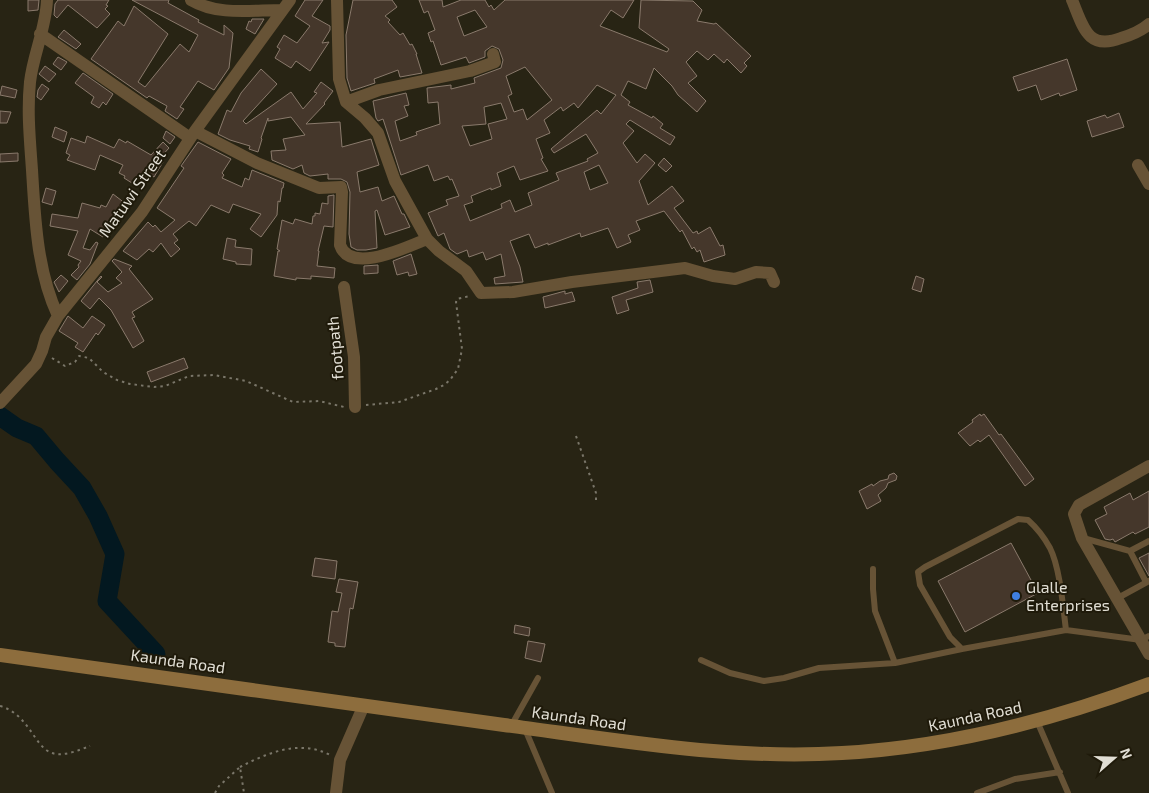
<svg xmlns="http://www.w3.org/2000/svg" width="1149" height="793" font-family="'Exo 2',sans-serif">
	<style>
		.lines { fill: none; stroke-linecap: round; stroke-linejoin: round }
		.river { stroke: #031820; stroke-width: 19 }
		.building { fill: #45372b; stroke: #8a7a6c; fill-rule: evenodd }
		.path { stroke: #7a7669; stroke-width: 2; stroke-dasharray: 2.5 4; stroke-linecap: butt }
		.service { stroke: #675336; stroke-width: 6 }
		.minor { stroke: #675336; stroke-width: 12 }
		.secondary { stroke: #8d6d3d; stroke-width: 14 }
		.shop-dot { fill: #3f7fe0; stroke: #1f1a0a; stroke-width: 2 }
		.labels { text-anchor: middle; stroke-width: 4; stroke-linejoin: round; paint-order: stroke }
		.street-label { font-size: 16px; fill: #e1ded4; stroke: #1f1a0a }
		.poi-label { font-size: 16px; fill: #e1ded4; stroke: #1f1a0a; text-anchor: start }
	</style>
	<rect width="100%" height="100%" fill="#282414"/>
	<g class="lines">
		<path class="river" d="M0 416 17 428 36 436 57 461 82 488 98 516 115 554 107 601 156 654"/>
	</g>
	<path class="building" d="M28 0H39L38 10 28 11Z
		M58 0H109L106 5 108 6 105 9 110 14 97 28 68 5 57 18 54 15 55 4Z
		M132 0H169L168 3 199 20 198 22 224 35V25L233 33 229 68 214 90 198 81 180 107 184 109 177 119 165 111 167 106 149 96 147 98 91 59 118 21 124 26 134 6 168 34 138 82 145 87 180 44 189 52 198 35Z
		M305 0H323L312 16 330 26V30L322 43 329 42 310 71 296 61 291 68 275 58 280 49 277 47 284 35 297 43 310 26 295 16Z
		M353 0H392L397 7 385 16 390 20 388 22 400 35 403 33 410 45 412 44 417 54H416L422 73 400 77 398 70 374 79 375 83 351 91 347 78 346 35Z
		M419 0H442L443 7 461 0H485L489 7 491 5 494 10 505 0H634L623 18 611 10 600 26 667 52 669 49 639 28 641 0 693 1 702 10 697 21 714 24 716 23 751 56 744 63 747 66 741 73 727 59 724 63 714 54 708 60 697 51 686 62 697 76 688 83 706 101 697 112 678 95 672 86 654 68 646 89 628 81 621 95 630 102 628 105 652 118 653 116 663 124 660 128 675 137 670 145 630 120 626 124 634 131 623 143 637 163 645 154 655 163 639 181 648 205 672 186 684 201 674 208 693 233 697 231 698 234 710 227 720 246 723 245 725 255 704 262 700 250 697 252 694 247 692 249 682 230 680 232 664 211 636 221 640 230 628 235 631 242 617 248 608 228 581 237 580 233 548 245V243L535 248 529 234 510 241 520 267 523 282 495 284 494 278 505 276 501 254 486 260 483 252 469 257 467 250 457 254 450 249 444 233 438 236 428 213 448 205 446 200 459 196 452 179 450 180 448 176 434 181 428 165 401 175 383 119 378 121 376 118 373 101 406 93 409 105 404 106 408 116 395 121 400 141 417 135 416 132 440 124 438 102 428 103 427 88 451 85V89L475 83 474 78 501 68 503 60 499 49 492 46 485 51V57L469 63 466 57 441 65 433 41 431 42 428 33 435 30 428 11 424 13ZM475 10 487 27 464 36 457 17ZM525 67 552 100 527 120 523 109 514 112 508 96 512 94 506 76ZM597 85 616 95 601 114 597 110 551 149 554 153 586 134 598 153 587 159 588 161 556 173 559 180 528 193 532 205 515 212 510 200 501 204 502 208 470 221 464 205 473 202 471 196 491 188V190L501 186 497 173 514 166 520 180 548 171 541 159 543 158 536 139 550 133 544 120 561 107 563 111 574 103 578 108ZM501 103 507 119 488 124 492 139 470 146 462 126 486 124 484 107ZM599 165 608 183 590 190 584 172Z
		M252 19H264L255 34 246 29 249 21 251 22Z
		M64 30 81 44 76 49 58 37Z
		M58 57 67 62 61 70 53 64Z
		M1067 59 1077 90 1060 96 1059 93 1041 100 1036 85 1018 91 1013 77Z
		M45 66 56 74 49 82 39 74Z
		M261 69 277 84 243 121 246 124 291 92 303 109 317 93 314 92 321 82 333 91 324 103 325 104 306 124 340 122 342 147 371 139 379 165 357 172 360 192 378 187 382 201 394 196 402 214H404L410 227 385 235 377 210 375 211 377 248 366 250H357L351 247 349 234 350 192 347 182 341 179H328V174L310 176 304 173 302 165 293 169 272 160 271 151 286 150 283 139 305 135 291 117 268 121V118L261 138 262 139 258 152 249 149 250 146 230 140 218 134 227 110 231 112 241 93Z
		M83 73 113 94 106 105 103 102 99 108 91 103 94 97 75 83Z
		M42 84 49 89 41 100 37 97 38 90Z
		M2 86 17 90 15 98 0 95Z
		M0 111 11 112 7 123H0Z
		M1119 113 1124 127 1092 137 1087 121 1105 115 1107 118Z
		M55 127 67 132 64 142 52 137Z
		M166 131 175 137 170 144 163 138Z
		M87 136 114 148 119 139 126 143 127 141 151 155 163 142 169 148 159 159 163 162 154 177 149 174 140 186 133 181 132 183 124 178 125 176 119 173 123 165 100 155 95 170 67 160 70 155 66 153 71 138 85 143Z
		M198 142 231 159 222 173 224 175 222 178 242 187 245 178 249 180 252 170 284 183 283 188H282L280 202 278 201 277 215 261 237 250 229 261 214 233 204 229 213 211 205 196 226 189 221 173 234 178 240 174 243 180 249 171 257 161 243 153 252 149 249 137 260 123 251 148 222 153 227 155 225 161 232 175 220 157 208 184 168 181 166Z
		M18 153V161L0 162V154Z
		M664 158 672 166 666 172 658 165Z
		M46 188 56 191 52 205 42 202Z
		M113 194 126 204 103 237 90 229 83 248 90 250 96 242 98 243 90 264 77 280 71 275 79 267 78 265 81 261 68 255 78 231 50 226 52 214 78 218 82 203 100 208 101 205 106 207Z
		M334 195 333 227 324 226 318 251H319L317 266 335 268 334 278 311 276V279L296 278V280L274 276 278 251H280L277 249 282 220 293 224 295 219 312 224 313 216H315V213L320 214 322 203 328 204V196Z
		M227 238 236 240 235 247 252 249 251 265 236 264V262L223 259Z
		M411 254 417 274 409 276 408 272 397 275 393 261Z
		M114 259 132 266 129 269 153 299 132 312 135 317 132 318 144 341 133 348 111 310 99 298 90 309 81 301 101 276 102 277 97 282 108 292 122 283 116 278 122 272 112 261Z
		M378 265V273L364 274V266Z
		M61 275 68 281 59 292 54 282Z
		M916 276 924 279 921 292 912 289Z
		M650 280 653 292 626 300 629 310 617 314 612 297 638 288 637 282Z
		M565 291V294L572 292 575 301 545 308 543 297Z
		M68 316 83 328 92 316 105 325 98 335 96 333 83 352 75 347 78 343 59 331Z
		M184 358 188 368 151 382 147 372Z
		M980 414 981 416 984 414 999 435 1001 434 1034 479 1025 486 989 435 980 442 978 440 970 446 958 433 973 422 972 420Z
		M894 473 897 476 896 480 888 483 886 488 878 495 881 501 867 509 859 491 872 484 873 486 880 481 888 479 889 475Z
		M1149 491V527L1135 534 1133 532 1115 542 1113 539 1110 540 1105 539 1095 520 1107 514 1104 507 1130 493 1133 500Z
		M1011 543 1038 593 965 632 938 581Z
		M1149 553V576L1139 558Z
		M315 558 337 561 335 579 312 576Z
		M339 579 358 582 353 609 350 608 345 647 335 646V643L328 642 332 611 338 612 342 593 336 592Z
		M515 625 530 628 529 636 514 633Z
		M528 641 545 644 541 662 525 658Z"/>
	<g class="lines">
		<path class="path" d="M52 358 65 366 75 362 79 356 89 358 103 372 117 380 130 384 154 387 165 386 189 376 214 375 246 381 293 402 319 401 344 407
			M366 405 399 402 436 389 444 385 450 380 458 369 462 349 456 302 457 299 470 296
			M576 436 596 493V500
			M0 706C29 714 34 747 52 753 64 757 79 750 90 746
			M240 767C267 753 300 739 330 755
			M215 793 219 786 240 767 244 793"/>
		<path class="service" d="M1083 538 1130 551 1149 541
			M1130 551 1146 582
			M873 569V589L875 611 895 663
			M1116 599 1149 581
			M1066 630C1063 607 1060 568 1050 548 1044 537 1037 528 1028 520L1018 519 925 567 918 572 920 585 950 637 962 649 1066 630 1141 640 1149 636
			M701 660 730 673 764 681 784 678 819 668 895 663 962 649
			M1037 721 1068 793
			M511 726 538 678
			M525 729 552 793
			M977 793 1015 779 1060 772"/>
		<path class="minor" d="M47 0C46 28 33 55 30 82 27 112 30 141 32 170 35 219 37 271 58 316
			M191 0C218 16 252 10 282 10
			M337 0 339 79 346 102 365 118 378 133 395 181 427 239 439 251 466 271 481 293 513 292 572 282 685 268 713 276 735 279 756 272 770 273 774 282
			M1072 0C1083 26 1087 51 1121 38 1131 35 1141 31 1149 24
			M40 34 190 138
			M346 102 379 90 470 71 495 62 493 54
			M195 131 257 163 319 188 341 187 342 192 340 245C350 275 407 247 427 239
			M1138 165 1149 184
			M344 287 354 357 355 407
			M0 403 36 364 42 351 46 337 58 316 142 212 195 131 290 0
			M1149 466 1079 505 1074 514 1082 538 1149 654
			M336 793 340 760 364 705"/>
		<path class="secondary" d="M0 655C168 677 336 703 504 725 617 740 728 760 842 753 947 747 1050 721 1149 684"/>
	</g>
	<circle class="shop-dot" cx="1016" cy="596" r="5"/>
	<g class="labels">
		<g class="street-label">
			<text transform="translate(132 193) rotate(-55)" y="6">Matuwi Street</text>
			<text transform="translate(335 348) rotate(-95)" y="6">footpath</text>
			<text transform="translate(178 661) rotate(8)" y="6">Kaunda Road</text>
			<text transform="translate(975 716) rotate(-12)" y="6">Kaunda Road</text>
			<text transform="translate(579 718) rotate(8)" y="6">Kaunda Road</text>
		</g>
		<g class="poi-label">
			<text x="1026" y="593">Glalle<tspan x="1026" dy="18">Enterprises</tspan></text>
		</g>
	</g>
	<g transform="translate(1114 758) rotate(70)" stroke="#1f1a0a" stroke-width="4" paint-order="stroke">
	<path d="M0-4L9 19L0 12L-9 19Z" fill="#e1ded4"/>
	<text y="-8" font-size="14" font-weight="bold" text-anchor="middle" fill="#e1ded4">N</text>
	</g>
</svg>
